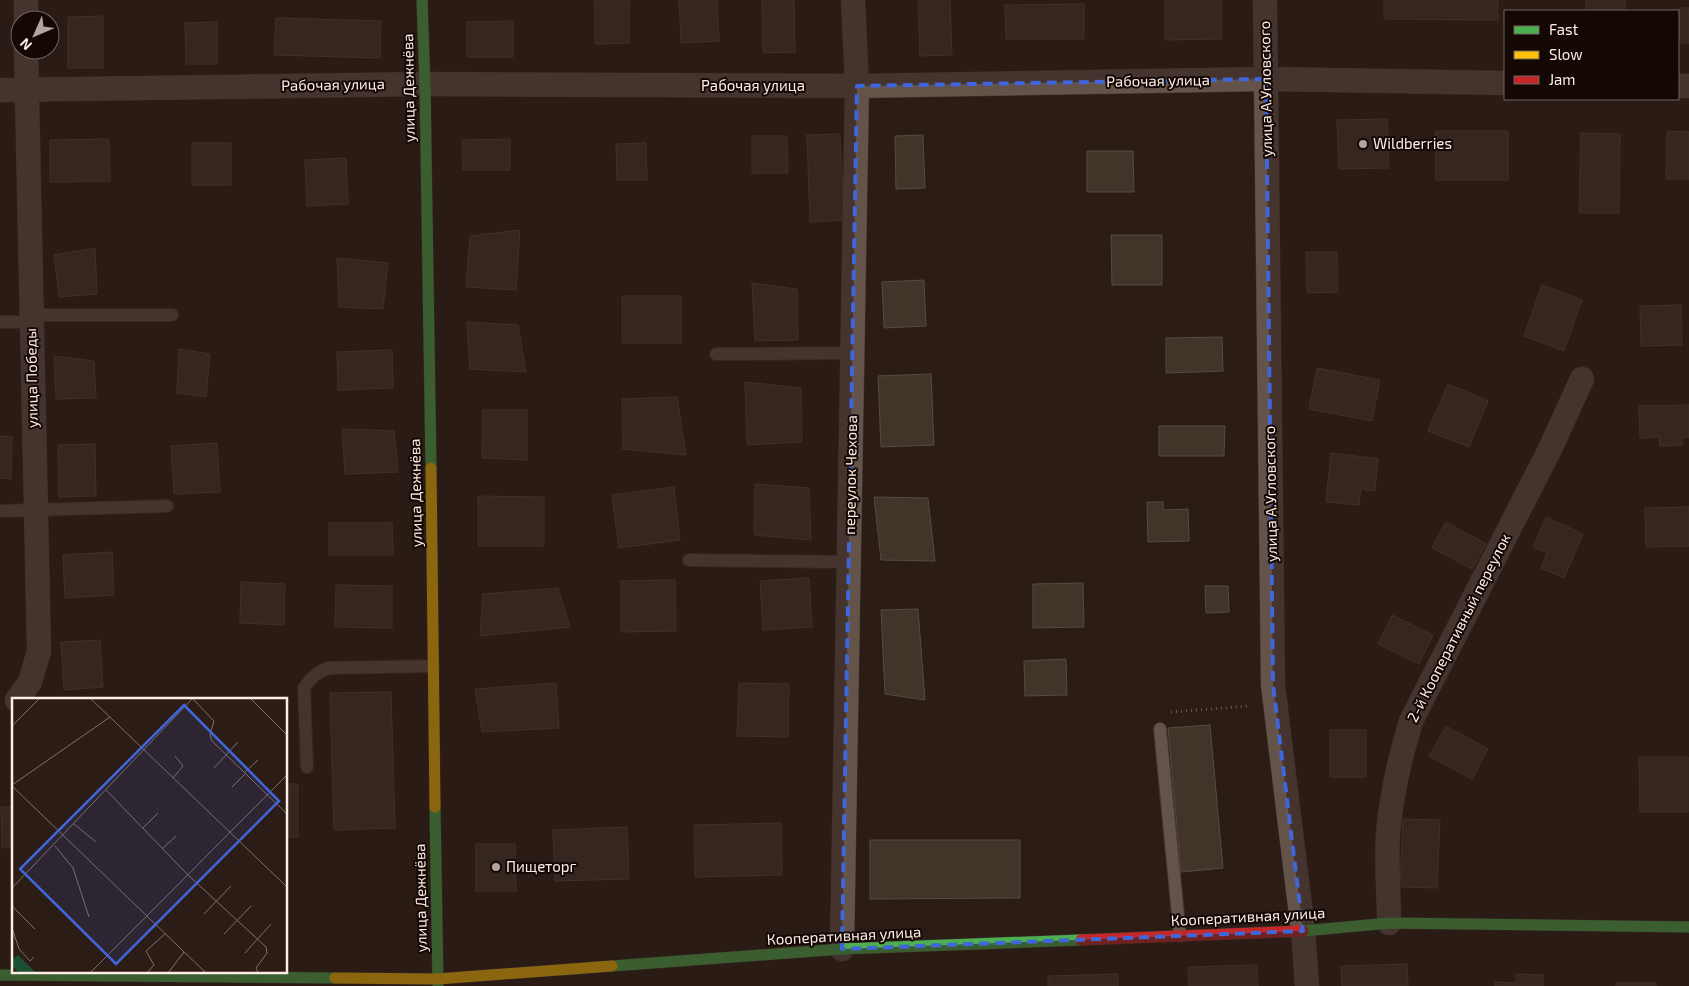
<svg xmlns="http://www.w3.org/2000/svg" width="1689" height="986" font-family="'Exo 2',sans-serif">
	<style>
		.building { fill: #41352a; stroke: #554b43 }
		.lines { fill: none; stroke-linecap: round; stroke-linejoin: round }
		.lane-casing { stroke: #423631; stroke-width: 14 }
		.street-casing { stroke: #423631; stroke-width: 25 }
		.fast-casing { stroke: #423631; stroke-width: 12 }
		.slow-casing { stroke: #423631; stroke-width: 12 }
		.jam-casing { stroke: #423631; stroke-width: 12 }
		.path { stroke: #665852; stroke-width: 3; stroke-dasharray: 1 4; stroke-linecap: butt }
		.lane { stroke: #645349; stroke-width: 12 }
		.street { stroke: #645349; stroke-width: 24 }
		.fast { stroke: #4caf50; stroke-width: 11 }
		.slow { stroke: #ffc107; stroke-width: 11 }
		.jam { stroke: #c62828; stroke-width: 11 }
		.marked { fill: none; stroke: #3f66da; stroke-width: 4; stroke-dasharray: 10 6; stroke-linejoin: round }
		.poi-dot { fill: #b4a49d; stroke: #130804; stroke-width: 2 }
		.labels { text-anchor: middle; stroke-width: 4; stroke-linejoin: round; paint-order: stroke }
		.street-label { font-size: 15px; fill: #fdede6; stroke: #130804 }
		.poi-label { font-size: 15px; fill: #fdede6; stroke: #130804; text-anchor: start }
		.inset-road { fill: none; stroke: #7f7069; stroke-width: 1 }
		.view { fill: #3f66da; fill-opacity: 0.15; stroke: #3f66da; stroke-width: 2.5 }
		.inset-edge { fill: none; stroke: #fdede6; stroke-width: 2.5 }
	</style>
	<rect width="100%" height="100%" fill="#2b1c16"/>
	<path class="building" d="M595 0H629V43L595 44Z
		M679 0H717L719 41 681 43Z
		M762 0H794L795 52 763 53Z
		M918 0H950L952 55 920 56Z
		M1165 0H1221L1222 39 1165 40Z
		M1384 0H1498V20L1384 19Z
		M1586 0H1625V11H1586Z
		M1084 4V39H1006L1005 5Z
		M1679 8H1689V43H1680Z
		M103 16V68H68V17Z
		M276 18 381 21 380 58 274 55Z
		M513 21V57H467V22Z
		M217 22V64H186L185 23Z
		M1387 119 1389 168 1339 169 1337 120Z
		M1435 131H1508V180H1436Z
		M1667 131 1689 132V179H1666Z
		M1581 133 1620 134 1619 213H1579Z
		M840 134 844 220 810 222 807 135Z
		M923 135 925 188 896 189 895 136Z
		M752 136H787L788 173H752Z
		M109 139 110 181 50 182V140Z
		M510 139V170H463L462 140Z
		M192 143H231V185H192Z
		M646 143 647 180H617L616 144Z
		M1087 151H1133L1134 192H1087Z
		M346 158 348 204 307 206 305 160Z
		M520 230 516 290 466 287 470 236Z
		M1111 235H1162V285H1112Z
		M95 248 97 294 59 297 54 255Z
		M1306 252H1337L1338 292 1307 293Z
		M337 258 388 263 383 309 339 307Z
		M924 280 926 326 884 328 882 282Z
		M752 283 797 289 798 340 755 341Z
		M1542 285 1582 300 1564 351 1524 336Z
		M622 296H681V343H622Z
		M1681 305 1682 345 1641 346 1640 306Z
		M467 322 518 325 526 372 470 369Z
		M1222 337 1223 371 1166 373V338Z
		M179 349 210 354 206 397 177 393Z
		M392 350 393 388 338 390 337 352Z
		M54 356 94 361 96 398 56 399Z
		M1317 368 1380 380 1372 421 1309 409Z
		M931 374 934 445 881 447 878 376Z
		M745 382 801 388 802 442 747 445Z
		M1448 384 1488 401 1469 447 1428 431Z
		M677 397 686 455 623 449 622 399Z
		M1689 405V437H1682V445L1660 446 1659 437 1640 438 1639 406Z
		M483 410H527V460L482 458Z
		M1159 426H1225L1224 456H1159Z
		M342 429 394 431 398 472 345 474Z
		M0 436 12 437 11 479 0 478Z
		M217 443 220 492 174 494 171 446Z
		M95 444 96 496 59 497 58 445Z
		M1331 453 1378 459 1375 491 1361 489 1359 505 1326 502Z
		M755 484 809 488 811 540 754 535Z
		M674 487 680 540 619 548 612 495Z
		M478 496 544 497V546H478Z
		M874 497 928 498 935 561 881 560Z
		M1147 502H1163V510L1188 509 1189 541 1148 542Z
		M1689 507V546L1646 547 1645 508Z
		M1546 517 1583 534 1564 578 1541 568 1547 553 1533 547Z
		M1446 522 1486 544 1472 569 1432 548Z
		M329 523H392L393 555H329Z
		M112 552 114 595 65 598 63 555Z
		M809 578 812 627 763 630 760 581Z
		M675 580 676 631 621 632V581Z
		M241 582 285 584 284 625 240 623Z
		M1083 583 1084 627 1033 628V584Z
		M336 585 392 586V628L335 627Z
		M1205 586H1228L1229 612 1206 613Z
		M558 588 570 627 480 636 483 594Z
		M918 609 925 700 885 694 881 610Z
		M1392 615 1433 635 1419 664 1378 644Z
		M100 640 103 687 64 690 61 642Z
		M1066 659 1067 695 1025 696 1024 661Z
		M556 683 559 728 482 732 475 689Z
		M739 683 789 684 788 737 737 736Z
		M391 692 395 828 334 830 330 693Z
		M1210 725 1223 868 1181 872 1168 728Z
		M1446 726 1488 749 1472 779 1429 756Z
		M1330 730H1366V777H1330Z
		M1639 757H1688V812H1640Z
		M286 784H298V837H286Z
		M1 807H14V847L2 848Z
		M1403 819 1440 820 1437 888 1400 887Z
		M781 823 782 875 695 877 694 825Z
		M627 827 629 879 555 881 553 830Z
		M870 840H1020V898L870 899Z
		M476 844H515L516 891H476Z
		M1407 964 1408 986H1342L1341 966Z
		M1257 965 1258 986H1189L1188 967Z
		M1118 974V986H1048V976Z
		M1516 974 1543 975V986H1495V982L1516 983Z
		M1616 983H1656V986H1616Z"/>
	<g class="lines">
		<defs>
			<path id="lane" d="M31 315H172
				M0 322H31
				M716 354 853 353
				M0 511 167 506
				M689 560 849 562
				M1160 729 1180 936
				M307 767 304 688C311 678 317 672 329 668L433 666"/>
			<path id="street" d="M1265 0 1273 685 1303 931 1307 986
				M26 20V0
				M1678 86H1689
				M0 90 425 84 857 86 1266 79 1505 83
				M17 700 30 682 39 651 26 50
				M1389 923C1389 893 1386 863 1388 834 1391 795 1400 758 1411 721L1550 449 1582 379
				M842 949 857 86 853 0"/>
			<path id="fast" d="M422 0 425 84 431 468
				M435 807 438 986
				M1303 931 1389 923 1689 927
				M612 966 842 949 1081 940
				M0 975 335 978"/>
			<path id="slow" d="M431 468 435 807
				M335 978 437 979 612 966"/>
			<path id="jam" d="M1081 940 1303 931"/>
		</defs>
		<use href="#lane" class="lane-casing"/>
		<use href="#street" class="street-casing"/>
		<use href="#fast" class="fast-casing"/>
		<use href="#slow" class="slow-casing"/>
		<use href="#jam" class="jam-casing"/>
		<path class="path" d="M1171 712 1249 706"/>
		<use href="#lane" class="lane"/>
		<use href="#street" class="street"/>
		<use href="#fast" class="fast"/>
		<use href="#slow" class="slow"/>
		<use href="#jam" class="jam"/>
	</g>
	<path d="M0 0H1689V986H0ZM1266 79 1273 685 1303 931 842 949 857 86Z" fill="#2b1c16" fill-opacity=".55" fill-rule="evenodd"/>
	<path class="marked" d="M1266 79 1273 685 1303 931 842 949 857 86Z"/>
	<g class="poi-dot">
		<circle cx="1363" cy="144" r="5"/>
		<circle cx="496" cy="867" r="5"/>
	</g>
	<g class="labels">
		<g class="street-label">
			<text transform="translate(1158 81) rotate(-1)" y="5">Рабочая улица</text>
			<text transform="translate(333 85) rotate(-1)" y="5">Рабочая улица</text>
			<text x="753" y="91">Рабочая улица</text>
			<text transform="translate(409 88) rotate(-91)" y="5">улица Дежнёва</text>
			<text transform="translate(1266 89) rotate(-91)" y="5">улица А.Угловского</text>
			<text transform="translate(32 378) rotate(-91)" y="5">улица Победы</text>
			<text transform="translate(851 475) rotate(-89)" y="5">переулок Чехова</text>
			<text transform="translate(416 493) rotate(-91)" y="5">улица Дежнёва</text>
			<text transform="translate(1271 494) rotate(-91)" y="5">улица А.Угловского</text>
			<text transform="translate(1459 628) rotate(-63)" y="5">2-й Кооперативный переулок</text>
			<text transform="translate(421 898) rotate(-91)" y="5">улица Дежнёва</text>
			<text transform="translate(1248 917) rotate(-3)" y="5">Кооперативная улица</text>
			<text transform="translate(844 936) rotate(-3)" y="5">Кооперативная улица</text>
		</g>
		<g class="poi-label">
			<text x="1373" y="149">Wildberries</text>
			<text x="506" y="872">Пищеторг</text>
		</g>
	</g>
	<g transform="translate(12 698)">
		<rect width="275" height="275" fill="#2b1c16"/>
		<path d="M6 257 24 275H7L0 268V262Z" fill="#1a4f33"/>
		<path class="inset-road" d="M78 0 275 189M180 0 202 23 198 36 200 43 275 116M238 0 275 37M0 28 28 0M202 70 226 44M233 74 246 62M161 80 171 68 163 58M0 87 98 19M0 88 194 275M220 89 234 75M94 92 176 177 254 249 255 255 244 270 246 275M62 126 84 144M131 130 146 115M43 148 61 170 77 219M150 151 164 138M0 190 181 0M0 208 23 231M192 216 219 188M1 233 7 251 18 263 22 259M212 236 239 208M233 255 259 226M78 275 275 77M135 275 142 267 134 253 154 235M156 275 172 254"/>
		<path class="view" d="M172 7 267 103 104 266 8 171Z"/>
		<rect width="275" height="275" class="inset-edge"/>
	</g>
	<rect x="1504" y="10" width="175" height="90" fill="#130804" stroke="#71645e"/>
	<rect x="1514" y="26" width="25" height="8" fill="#4caf50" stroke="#71645e"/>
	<text x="1549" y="35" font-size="15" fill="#fdede6">Fast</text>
	<rect x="1514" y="51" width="25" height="8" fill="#ffc107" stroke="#71645e"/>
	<text x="1549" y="60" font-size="15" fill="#fdede6">Slow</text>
	<rect x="1514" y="76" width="25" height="8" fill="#c62828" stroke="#71645e"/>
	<text x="1549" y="85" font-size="15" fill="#fdede6">Jam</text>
	<g transform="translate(35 35) rotate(225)"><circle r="24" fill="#130804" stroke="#71645e"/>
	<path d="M0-4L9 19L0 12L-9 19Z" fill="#b4a49d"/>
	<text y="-8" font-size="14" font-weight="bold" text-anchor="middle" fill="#fdede6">N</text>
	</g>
</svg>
